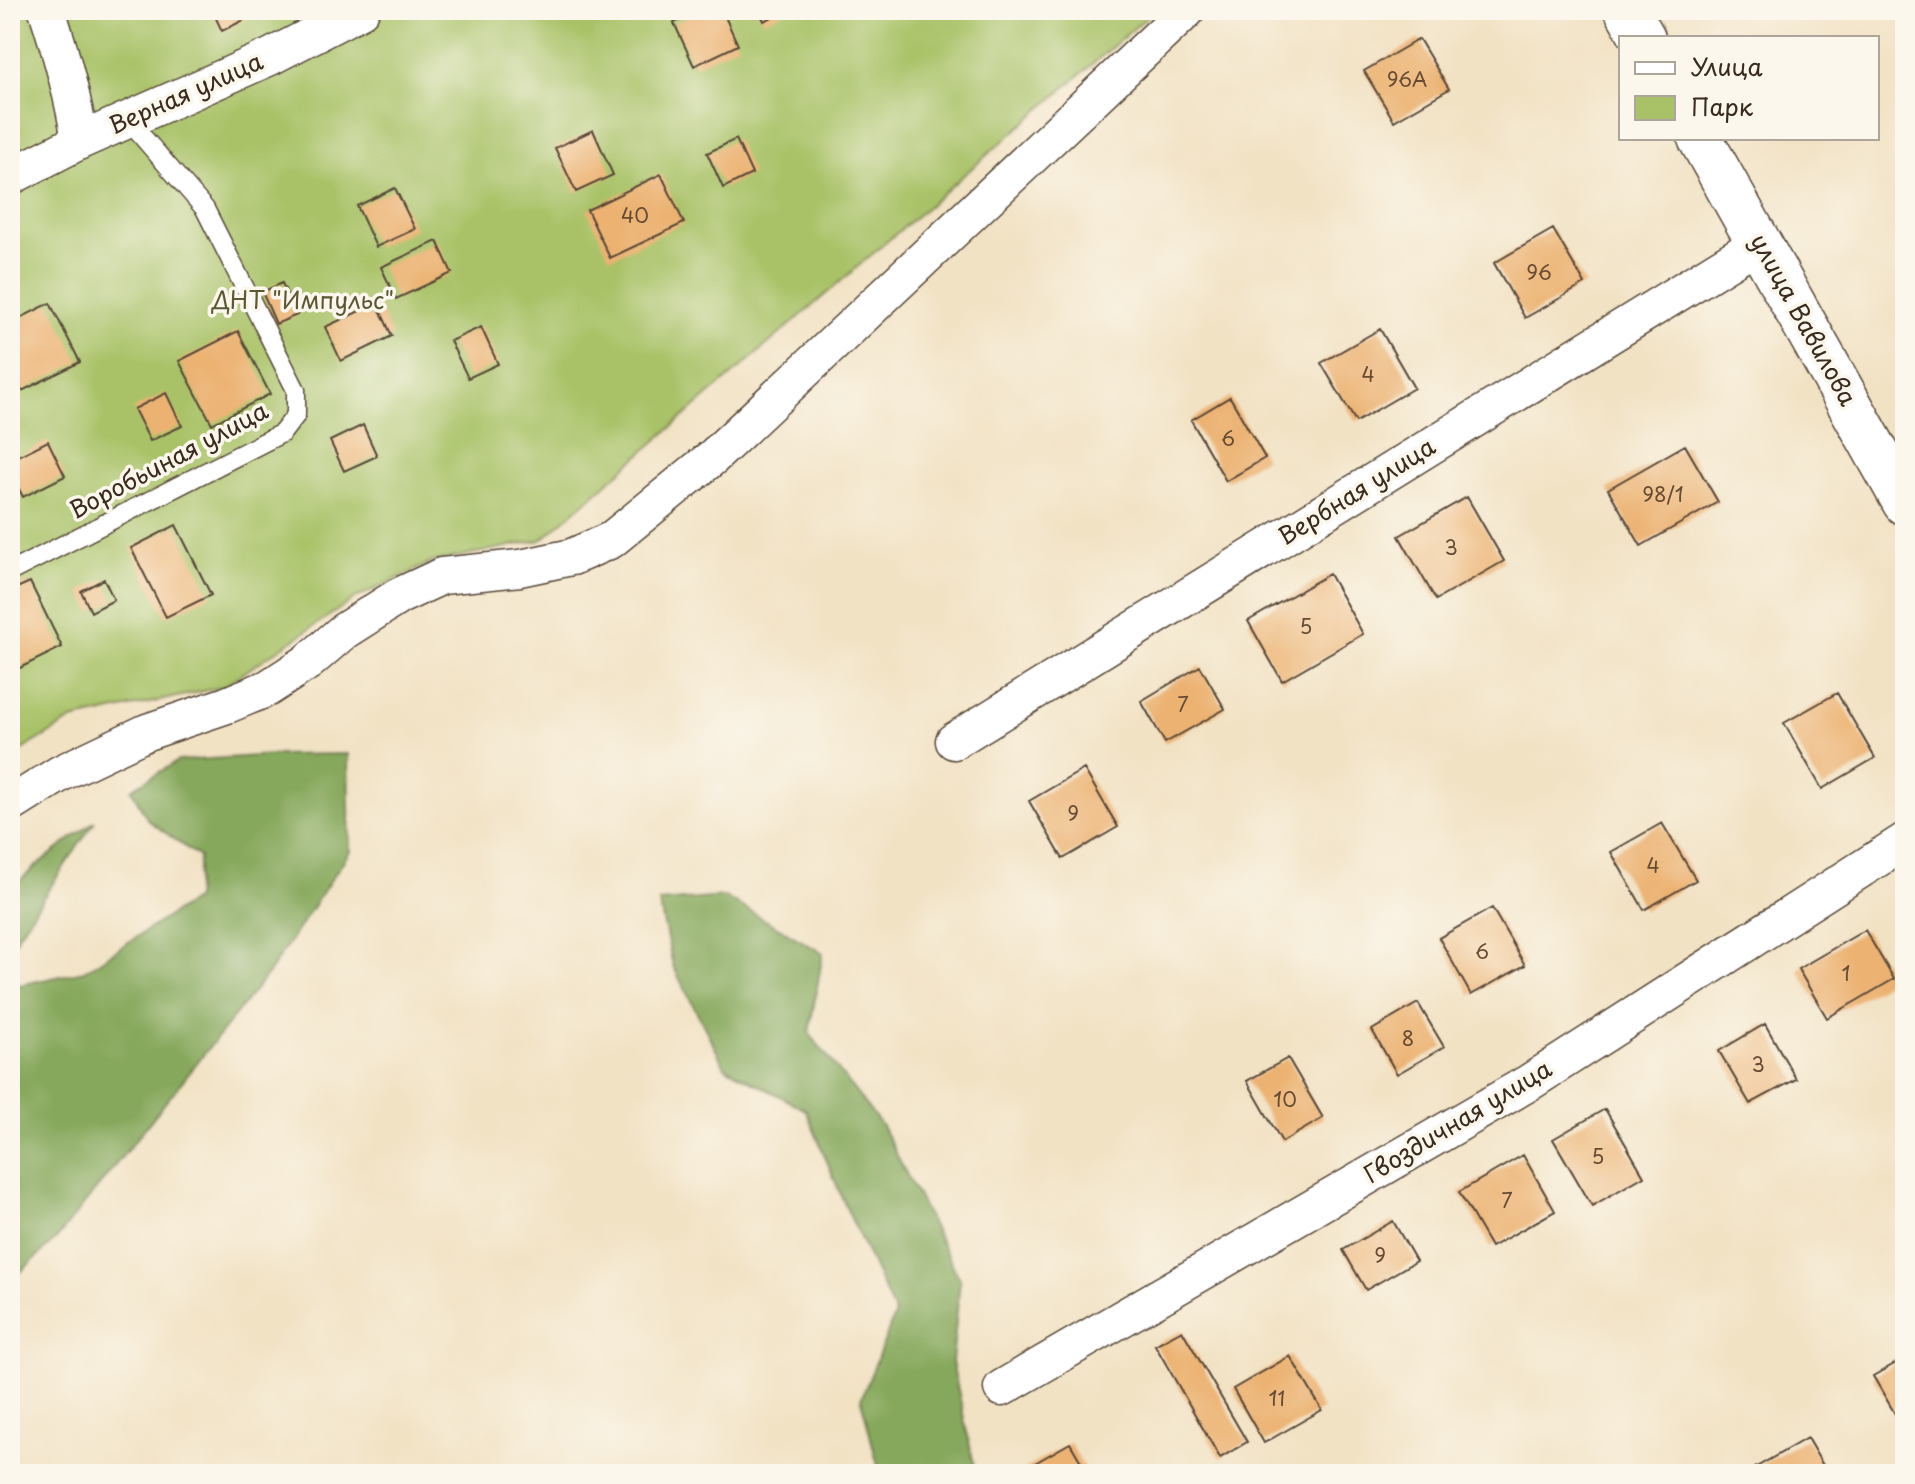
<svg xmlns="http://www.w3.org/2000/svg" width="1915" height="1484" font-family="'Playpen Sans',sans-serif">
	<style>
		.green { fill: #a9c267; stroke: #727642; stroke-width: 2 }
		.forest { fill: #86a85c; stroke: #60693d; stroke-width: 2 }
		.building { fill: #ecb272 }
		.lines { fill: none; stroke-linecap: round; stroke-linejoin: round }
		.service-casing { stroke: #564637; stroke-width: 21 }
		.minor-casing { stroke: #564637; stroke-width: 39 }
		.tertiary-casing { stroke: #564637; stroke-width: 47 }
		.service { stroke: #fff; stroke-width: 18 }
		.minor { stroke: #fff; stroke-width: 36 }
		.tertiary { stroke: #fff; stroke-width: 44 }
		.labels { text-anchor: middle; stroke-width: 7; stroke-linejoin: round; paint-order: stroke }
		.number-label { font-size: 20px; fill: #674c33 }
		.street-label { font-size: 24px; fill: #3b2a1e; stroke: #fbf7ec }
		.park-label { font-size: 24px; fill: #5c5834; stroke: #fbf7ec }
	</style>
	<rect width="100%" height="100%" fill="#fbf7ec"/>
	<filter id="ink" filterUnits="userSpaceOnUse"><feTurbulence type="fractalNoise" baseFrequency=".0125" numOctaves="2"/><feDisplacementMap in="SourceGraphic" scale="16" xChannelSelector="R" yChannelSelector="G"/><feConvolveMatrix kernelMatrix="1 2 1 2 8 2 1 2 1" color-interpolation-filters="sRGB"/></filter>
	<filter id="wash" filterUnits="userSpaceOnUse"><feTurbulence type="fractalNoise" baseFrequency=".006" numOctaves="4" result="noise"/><feDisplacementMap in="SourceGraphic" scale="32" xChannelSelector="R" yChannelSelector="G"/><feGaussianBlur stdDeviation="1.8" result="paint"/><feColorMatrix in="noise" values="0 0 0 0 0 0 0 0 0 0 0 0 0 0 0 0 0 1.4 0 .05"/><feComposite in="paint" operator="in"/></filter>
	<g filter="url(#wash)">
		<rect width="100%" height="100%" fill="#f2e2c4"/>
		<path class="green" d="M10 10H1155L541 540 432 562 356 598 222 687 72 720 10 757Z"/>
		<path class="forest" d="M348 754 350 851 270 971 58 1237 10 1282V987L84 971 195 899 199 857 148 820 131 789 178 761 273 755Z
			M95 821 20 932 10 952V890L37 865Z
			M725 897 823 953 809 1033 882 1126 960 1280 952 1362 976 1474H880L861 1399 895 1314 845 1205 806 1110 725 1067 673 966 659 902Z"/>
		<g id="blocks">
			<path class="building" d="M212 10H264L222 31Z
				M702 10H722L738 45 694 66 674 23Z
				M759 10H788L764 21Z
				M1419 39 1449 89 1394 121 1364 71Z
				M593 130 613 175 576 192 555 148Z
				M736 139 752 174 723 188 707 153Z
				M661 174 684 223 610 258 587 210Z
				M395 188 415 229 376 247 357 206Z
				M1553 229 1585 284 1525 318 1494 263Z
				M437 241 452 273 396 299 381 267Z
				M282 283 297 315 276 324 262 292Z
				M50 303 80 362 10 397V323Z
				M377 303 392 336 341 361 325 327Z
				M481 327 498 364 468 378 450 341Z
				M1380 329 1414 388 1356 422 1321 363Z
				M238 331 270 394 212 424 179 361Z
				M166 393 182 426 150 441 134 409Z
				M1230 397 1265 458 1226 481 1191 420Z
				M363 425 377 456 344 471 330 441Z
				M48 441 65 476 23 497 10 471V460Z
				M1685 445 1718 502 1641 546 1608 489Z
				M1467 497 1504 561 1436 600 1399 536Z
				M176 525 211 595 166 617 131 548Z
				M1329 574 1363 634 1282 681 1248 621Z
				M104 579 114 600 91 612 81 591Z
				M30 582 62 647 14 671 10 663V591Z
				M1200 666 1225 709 1165 743 1141 701Z
				M1837 693 1875 758 1822 789 1784 723Z
				M1084 769 1118 827 1063 859 1029 801Z
				M1662 823 1696 880 1644 910 1611 852Z
				M1492 908 1525 965 1471 995 1439 938Z
				M1865 930 1894 979 1827 1018 1798 969Z
				M1418 1003 1444 1047 1397 1074 1372 1030Z
				M1765 1024 1796 1079 1750 1104 1719 1051Z
				M1288 1058 1323 1118 1282 1142 1247 1081Z
				M1605 1109 1644 1176 1592 1206 1553 1139Z
				M1523 1155 1555 1211 1491 1247 1459 1192Z
				M1393 1221 1416 1261 1366 1290 1343 1250Z
				M1182 1330 1247 1442 1220 1458 1155 1345Z
				M1290 1356 1322 1410 1264 1443 1233 1389Z
				M1905 1358V1431L1873 1376Z
				M1807 1438 1828 1474H1756L1753 1469Z
				M1070 1443 1088 1474H1023L1021 1471Z"/>
		</g>
	</g>
	<g filter="url(#ink)">
		<use href="#blocks" fill-opacity="0" stroke="#564637" stroke-width="2"/>
		<g class="lines">
			<defs>
				<path id="service" d="M10 572 282 433 296 415V390L205 209 128 120"/>
				<path id="minor" d="M47 10C61 53 73 95 80 141
					M10 177 80 141 270 57 361 10
					M954 741 1759 243
					M10 805 61 773 147 732 227 705 268 688 308 662 344 631 399 596 442 576 520 568 572 557 611 540 713 457 1187 10
					M1002 1388 1530 1082 1905 841"/>
				<path id="tertiary" d="M1627 10 1643 38
					M1700 138 1905 503"/>
			</defs>
			<use href="#service" class="service-casing"/>
			<use href="#minor" class="minor-casing"/>
			<use href="#tertiary" class="tertiary-casing"/>
			<use href="#service" class="service"/>
			<use href="#minor" class="minor"/>
			<use href="#tertiary" class="tertiary"/>
		</g>
	</g>
	<g class="labels">
		<g class="number-label">
			<text x="1407" y="87">96А</text>
			<text x="635" y="223">40</text>
			<text x="1539" y="280">96</text>
			<text x="1368" y="382">4</text>
			<text x="1228" y="446">6</text>
			<text x="1663" y="502">98/1</text>
			<text x="1451" y="555">3</text>
			<text x="1306" y="634">5</text>
			<text x="1183" y="712">7</text>
			<text x="1073" y="821">9</text>
			<text x="1653" y="873">4</text>
			<text x="1482" y="959">6</text>
			<text x="1846" y="981">1</text>
			<text x="1408" y="1046">8</text>
			<text x="1758" y="1072">3</text>
			<text x="1285" y="1107">10</text>
			<text x="1598" y="1164">5</text>
			<text x="1507" y="1208">7</text>
			<text x="1380" y="1263">9</text>
			<text x="1277" y="1406">11</text>
		</g>
		<g class="street-label">
			<text transform="translate(186 94) rotate(-24)" y="8">Верная улица</text>
			<text transform="translate(1803 320) rotate(61)" y="8">улица Вавилова</text>
			<text transform="translate(169 461) rotate(-28)" y="8">Воробьиная улица</text>
			<text transform="translate(1357 492) rotate(-32)" y="8">Вербная улица</text>
			<text transform="translate(1458 1122) rotate(-31)" y="8">Гвоздичная улица</text>
		</g>
		<g class="park-label">
			<text x="303" y="309">ДНТ "Импульс"</text>
		</g>
	</g>
	<rect width="1915" height="1484" fill="none" stroke="#fbf7ec" stroke-width="40"/>
	<rect x="1619" y="36" width="260" height="104" fill="#fbf7ec" stroke="#aea59a" stroke-width="2"/>
	<rect x="1635" y="62" width="40" height="12" fill="#ffffff" stroke="#aea59a" stroke-width="2"/>
	<text x="1691" y="76" font-size="24" fill="#3b2a1e">Улица</text>
	<rect x="1635" y="96" width="40" height="24" fill="#a9c267" stroke="#aea59a" stroke-width="2"/>
	<text x="1691" y="116" font-size="24" fill="#3b2a1e">Парк</text>
</svg>
